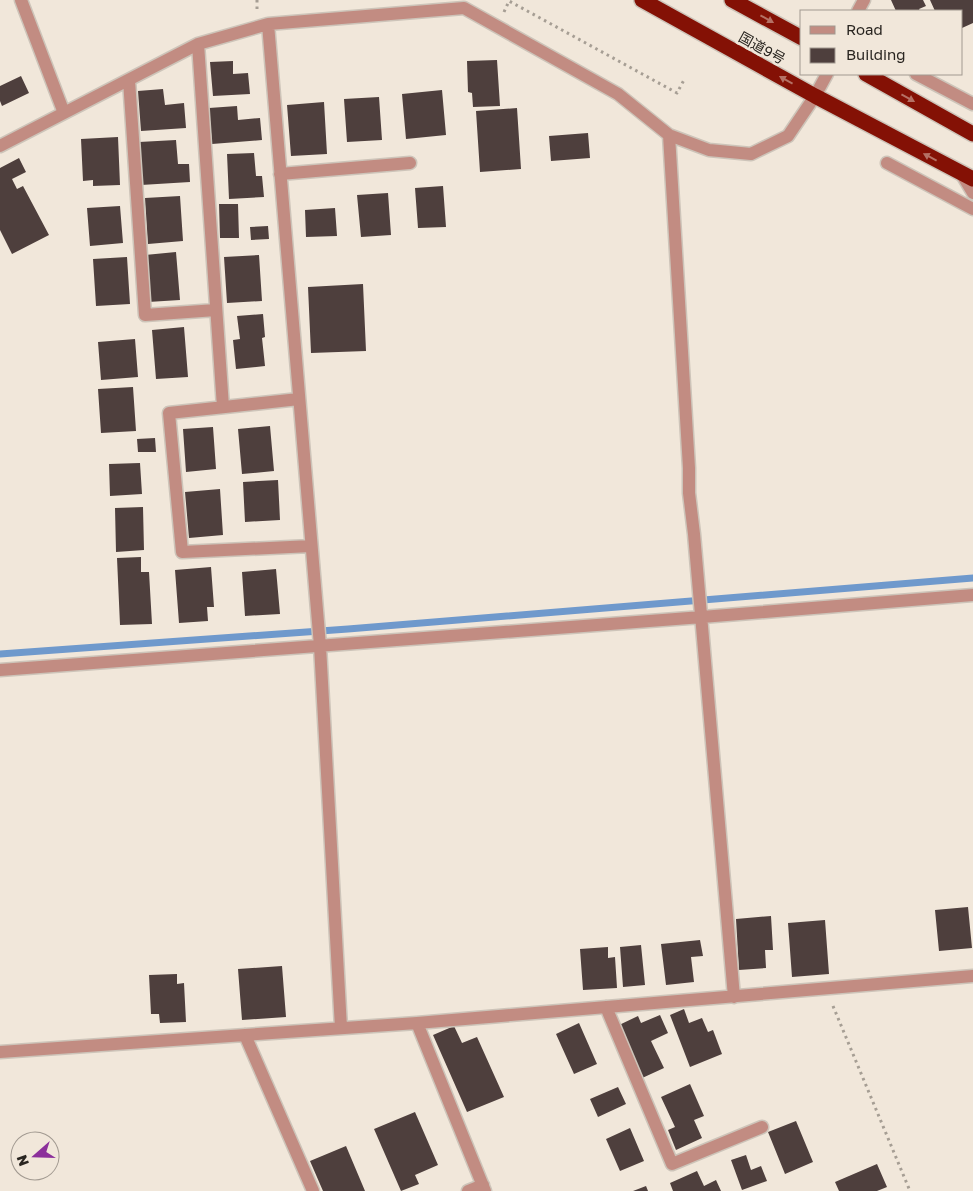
<svg xmlns="http://www.w3.org/2000/svg" width="973" height="1191" font-family="'Golos Text','Noto Sans JP',sans-serif">
	<style>
		.lines { fill: none; stroke-linecap: round; stroke-linejoin: round }
		.stream { stroke: #6f99cc; stroke-width: 7 }
		.building { fill: #4e3f3d }
		.minor-casing { stroke: #cdc4b9; stroke-width: 15 }
		.highway-casing { stroke: #cdc4b9; stroke-width: 18 }
		.path { stroke: #a69e94; stroke-width: 3; stroke-dasharray: 2.5 4; stroke-linecap: butt }
		.minor { stroke: #c28c82; stroke-width: 12 }
		.highway { stroke: #841105; stroke-width: 15 }
		.oneway { fill: #b57165 }
		.labels { text-anchor: middle; stroke-width: 5; stroke-linejoin: round; paint-order: stroke }
		.street-label { font-size: 14px; fill: #292520; stroke: #f1e7da }
	</style>
	<rect width="100%" height="100%" fill="#f1e7da"/>
	<g class="lines">
		<path class="stream" d="M0 654 348 629 973 578"/>
	</g>
	<path class="building" d="M891 0H923L926 6 919 9 920 11H896Z
		M930 0H973V23L962 28V11H935Z
		M497 60 500 106 473 107 472 93 468 92 467 61Z
		M233 61V74L248 73 250 94 213 96 210 62Z
		M21 76 29 93 2 106 0 101V86Z
		M163 89 165 105 184 103 186 128 141 131 138 91Z
		M442 90 446 135 406 139 402 94Z
		M379 97 382 140 347 142 344 99Z
		M324 102 327 154 291 156 287 105Z
		M237 106 238 120 260 118 262 140 212 144 209 108Z
		M517 108 521 169 480 172 476 111Z
		M588 133 590 158 551 161 549 136Z
		M118 137 120 185 93 186V180L83 181 81 139Z
		M176 140 178 164H189L190 182 141 185 139 142Z
		M254 153 256 176H262L264 197 229 199 227 154Z
		M19 158 26 172 12 179 17 189 23 186 49 235 12 254 0 230V168Z
		M443 186 446 227 418 228 415 188Z
		M388 193 391 235 361 237 357 195Z
		M180 196 183 241 148 244 145 198Z
		M219 204H238L239 238H220Z
		M120 206 123 243 90 246 87 208Z
		M335 208 337 236 306 237 305 210Z
		M268 226 269 239 251 240 250 227Z
		M176 252 180 300 148 302 145 255Z
		M259 255 262 301 227 303 224 257Z
		M127 257 130 304 96 306 93 259Z
		M363 284 366 351 311 353 308 287Z
		M263 314 265 337 262 338 265 366 236 369 233 340 240 339 237 316Z
		M184 327 188 377 156 379 152 330Z
		M135 339 138 377 101 380 98 342Z
		M133 387 136 431 101 433 98 389Z
		M270 426 274 471 242 474 238 429Z
		M213 427 216 469 186 472 183 429Z
		M155 438 156 452H138L137 439Z
		M140 463 142 494 110 496 109 464Z
		M278 480 280 520 245 522 243 482Z
		M220 489 223 535 189 538 185 492Z
		M143 507 144 550 116 552 115 508Z
		M141 557V572H149L152 624 120 625 117 558Z
		M211 567 214 607H207L208 621 179 623 175 570Z
		M276 569 280 614 245 616 242 572Z
		M968 907 972 948 939 951 935 910Z
		M771 916 773 950H765L766 968 739 970 736 919Z
		M825 920 829 974 792 977 788 923Z
		M700 940 703 956 691 957 694 982 666 985 661 944Z
		M641 945 645 985 623 987 620 947Z
		M608 947V958L615 957 617 988 583 990 580 949Z
		M282 966 286 1017 242 1020 238 969Z
		M177 974V984L184 983 186 1022 160 1023 159 1014H151L149 975Z
		M684 1009 689 1023 702 1018 708 1032 713 1030 722 1054 690 1067 670 1015Z
		M660 1015 668 1033 651 1041 664 1068 640 1079 617 1026 638 1016 641 1023Z
		M579 1023 597 1064 574 1074 556 1034Z
		M454 1026 462 1043 477 1037 504 1097 467 1112 433 1035Z
		M690 1084 704 1116 694 1120 702 1138 676 1150 668 1130 675 1127 661 1097Z
		M618 1087 626 1104 598 1117 590 1099Z
		M415 1112 438 1165 415 1175 419 1184 401 1191 374 1129Z
		M796 1121 813 1162 785 1174 768 1132Z
		M630 1128 644 1161 620 1171 606 1139Z
		M346 1146 365 1191H323L310 1161Z
		M746 1155 751 1170 761 1166 767 1181 742 1190 731 1160Z
		M877 1164 887 1187 877 1191H839L835 1182Z
		M697 1171 704 1186 716 1180 721 1191H673L670 1183Z
		M646 1186 648 1191H633Z"/>
	<g class="lines">
		<defs>
			<path id="minor" d="M21 0 64 113
				M858 11 864 0
				M268 24 320 646 341 1028
				M198 44 223 407
				M916 74 973 104
				M129 80 145 315 216 310
				M669 135 689 468V493L694 534 734 997
				M0 146 198 44 268 24 464 8 618 94 669 135 709 150 751 154 788 136 815 96 827 74
				M887 163 973 209
				M961 173 973 193
				M280 174 410 163
				M299 399 169 413 182 552 311 546
				M0 670 702 617 973 595
				M606 1007 672 1164 762 1127
				M417 1023 485 1191
				M245 1035 313 1191
				M0 1052 417 1023 973 976
				M468 1191 483 1185"/>
			<path id="highway" d="M642 0 815 96 973 179
				M732 0 802 38
				M866 74 973 134"/>
		</defs>
		<use href="#minor" class="minor-casing"/>
		<use href="#highway" class="highway-casing"/>
		<path class="path" d="M257 0V9
			M504 12 509 1 677 93 685 78
			M833 1006 910 1191"/>
		<use href="#minor" class="minor"/>
		<use href="#highway" class="highway"/>
	</g>
	<defs><path id="oneway-solid" d="M-6-.8H1V-3.2L6.5 0L1 3.2V.8H-6Z" transform="scale(1.25)"/></defs>
	<g class="oneway">
		<use href="#oneway-solid" transform="translate(767 19) rotate(29)"/>
		<use href="#oneway-solid" transform="translate(786 80) rotate(-151)"/>
		<use href="#oneway-solid" transform="translate(908 98) rotate(29)"/>
		<use href="#oneway-solid" transform="translate(930 157) rotate(-152)"/>
	</g>
	<g class="labels">
		<g class="street-label">
			<text transform="translate(762 48) rotate(29)" y="5">国道9号</text>
		</g>
	</g>
	<rect x="800" y="10" width="162" height="65" fill="#f1e7da" stroke="#a19990"/>
	<rect x="810" y="26" width="25" height="8" fill="#c28c82" stroke="#a19990"/>
	<text x="846" y="35" font-size="15" fill="#292520">Road</text>
	<rect x="810" y="48" width="25" height="15" fill="#4e3f3d" stroke="#a19990"/>
	<text x="846" y="60" font-size="15" fill="#292520">Building</text>
	<g transform="translate(35 1156) rotate(250)"><circle r="24" fill="#f1e7da" stroke="#a19990"/>
	<path d="M0-4L9 19L0 12L-9 19Z" fill="#8c309b"/>
	<text y="-8" font-size="14" font-weight="bold" text-anchor="middle" fill="#292520">N</text>
	</g>
</svg>
